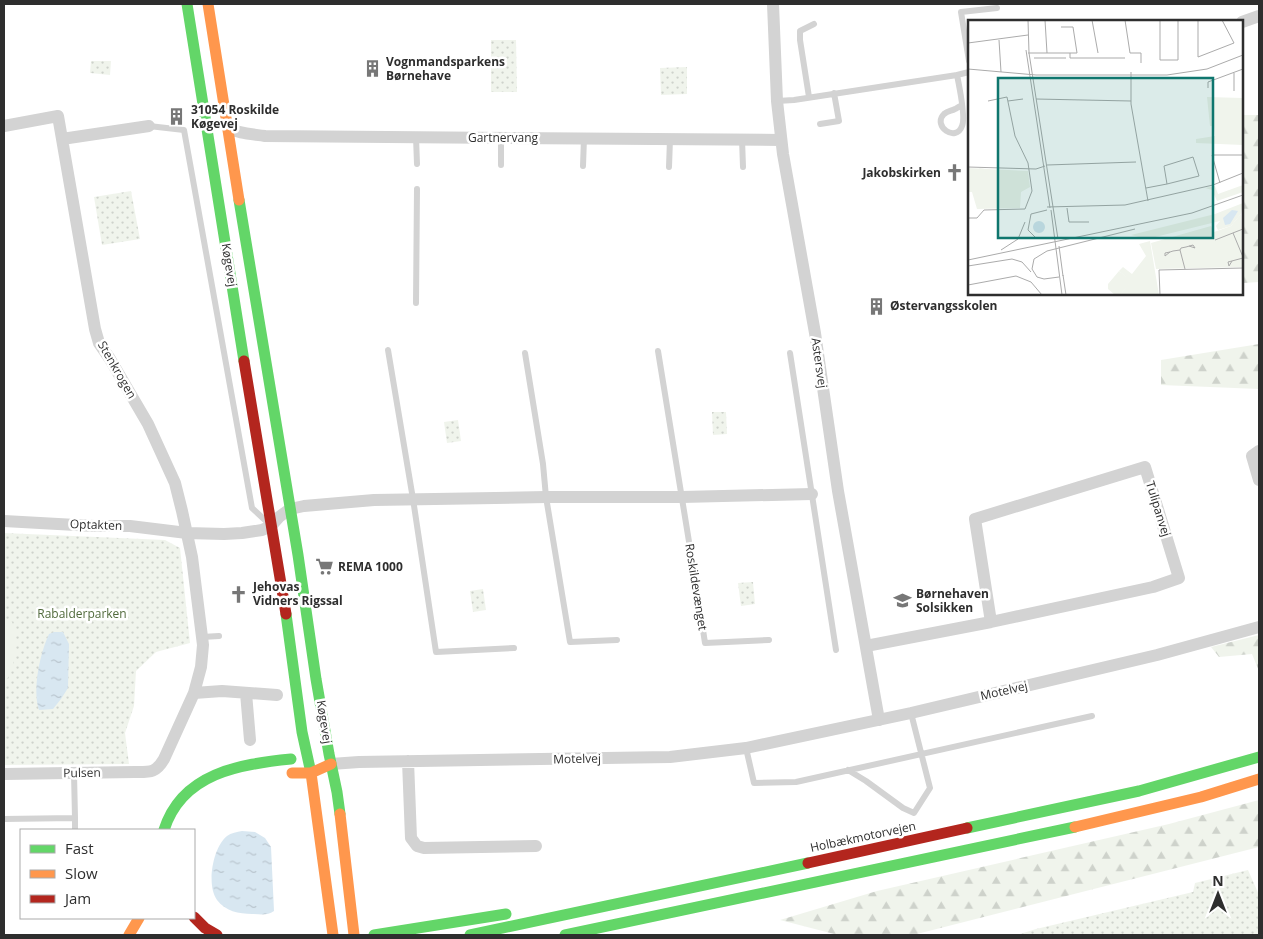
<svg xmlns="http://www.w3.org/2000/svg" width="1263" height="939" font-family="'Open Sans',sans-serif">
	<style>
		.green { fill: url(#green-dots) }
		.forest { fill: url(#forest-firs) }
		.pitch { fill: #f0f4ec }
		.water { fill: url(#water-ripples) }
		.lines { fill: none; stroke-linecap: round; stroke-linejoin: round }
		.lane { stroke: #d3d3d3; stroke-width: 6 }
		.street { stroke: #d3d3d3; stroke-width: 12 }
		.fast { stroke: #63d668; stroke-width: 11 }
		.slow { stroke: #ff974d; stroke-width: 11 }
		.jam { stroke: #b3261e; stroke-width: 11 }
		.labels { text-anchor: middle; stroke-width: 5; stroke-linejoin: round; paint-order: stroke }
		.poi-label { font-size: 12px; font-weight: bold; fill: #2e2e2e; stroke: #fff; text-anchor: start }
		.street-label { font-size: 12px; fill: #2e2e2e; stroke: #fff }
		.park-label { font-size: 12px; fill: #516a3c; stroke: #fff }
		.inset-road { fill: none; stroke: #ababab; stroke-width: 1 }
		.view { fill: #0f766e; fill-opacity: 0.15; stroke: #0f766e; stroke-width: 2.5 }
		.inset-edge { fill: none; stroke: #2e2e2e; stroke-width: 2.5 }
	</style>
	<defs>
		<pattern id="green-dots" width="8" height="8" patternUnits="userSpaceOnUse" patternTransform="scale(1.25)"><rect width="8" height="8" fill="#f0f4ec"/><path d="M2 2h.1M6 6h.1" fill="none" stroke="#ced2cb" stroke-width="1.8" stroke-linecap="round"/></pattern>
		<pattern id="forest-firs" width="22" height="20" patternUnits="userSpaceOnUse" patternTransform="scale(1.25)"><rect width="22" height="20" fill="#f0f4ec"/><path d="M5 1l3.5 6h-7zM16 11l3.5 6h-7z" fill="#ced2cb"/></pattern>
		<pattern id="water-ripples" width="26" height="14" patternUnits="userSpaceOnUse" patternTransform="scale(1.25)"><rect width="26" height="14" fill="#d8e7f1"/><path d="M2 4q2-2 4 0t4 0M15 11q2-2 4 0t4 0" fill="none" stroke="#bac6cf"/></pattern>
	</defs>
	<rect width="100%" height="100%" fill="#fff"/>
	<path class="green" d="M491 40H516L517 92H491Z
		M91 61H111L110 75 90 73Z
		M687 67V94L661 95 660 68Z
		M131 191 140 239 102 245 94 197Z
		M712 412H726L727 434 713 435Z
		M458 420 461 441 447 443 444 422Z
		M4 533 165 540 180 548 190 643 156 652 136 671 134 706 125 733 129 764 4 765Z
		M753 582 755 604 741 606 738 583Z
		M483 589 486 610 473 612 470 591Z
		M1248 870 1259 895V935H1017L1036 929 1193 892 1195 883Z"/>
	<path class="forest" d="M1242 115H1259V282L1243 283 1242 276Z
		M1259 344V389L1161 385V360Z
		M1259 635V671L1252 654 1219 657 1211 647Z
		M1259 800V847L913 935H838L780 920 877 891 1169 824Z"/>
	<path class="pitch" d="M6 620 12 622C20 639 15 669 4 684V621Z"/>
	<path class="water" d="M54 632H63L69 644 68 688 61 699 53 709 39 710C32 690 40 653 49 634Z
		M242 831 255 832 265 838 271 847 274 911C267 916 260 914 252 914 239 914 225 911 217 900 206 885 213 847 227 836 231 833 237 832 242 831Z"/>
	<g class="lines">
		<path class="lane" d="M969 61 961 12 997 8
			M957 75 969 72
			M809 97 800 40V31L814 24
			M777 101 794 100 957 75C959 85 966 118 962 126 956 143 932 126 944 114 948 111 951 111 955 109 956 109 961 105 962 105
			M820 124 839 121 834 93
			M149 126 184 130 252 508 266 521
			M416 137 417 164
			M742 139 743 167
			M501 165V138
			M583 166 584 138
			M669 167 670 139
			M416 303 417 189
			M388 350 413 499 436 652 514 648
			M658 351 698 597 705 643 769 640
			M525 353 543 464 546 497 570 642 617 640
			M790 353 836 650
			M202 637 219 636
			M746 748 754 783 796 782 1092 716
			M848 770 866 781 903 808 914 813 930 788 911 713
			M74 773 75 818
			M4 819 75 818V830"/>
		<path class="street" d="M773 4 777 101 783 154 815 333 838 491 879 720
			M1242 22 1259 16
			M4 126 58 116 95 329 99 343 110 359 148 424 175 483 182 511 192 557 203 645 201 667 194 693 164 759C156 773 150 772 135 772L4 774
			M227 127C238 134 252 134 265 136L781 140
			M62 139 149 126
			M1259 451 1252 456 1259 480
			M4 521 94 526H130L187 533 224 534 242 533 262 530 271 526 279 517 290 509 304 506 374 500 546 497H682L812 494
			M866 646 991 622 1153 587 1179 578 1145 467 975 519 991 622
			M194 693 222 691 277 695
			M246 693 250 740
			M408 761 411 838 417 846 424 848 536 846
			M331 764 359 762 670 757 746 748 911 713 1157 655 1259 627"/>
		<path class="fast" d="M187 4 244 361
			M239 200 298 555 316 679 329 754 337 792 340 814
			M286 614 302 732 311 773
			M967 828 1139 791 1259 757
			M164 830C182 773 240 764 291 759
			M374 935 506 914
			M470 935 808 863
			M565 935 1075 827"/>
		<path class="slow" d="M208 4 239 200
			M292 773H311L331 764
			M311 773 333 935
			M340 814 354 935
			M1075 827 1201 797 1259 779
			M129 935 139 918"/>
		<path class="jam" d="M244 361 286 614
			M808 863 967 828
			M194 917 205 928 217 935"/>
	</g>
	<defs>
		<symbol id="building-bare" viewBox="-9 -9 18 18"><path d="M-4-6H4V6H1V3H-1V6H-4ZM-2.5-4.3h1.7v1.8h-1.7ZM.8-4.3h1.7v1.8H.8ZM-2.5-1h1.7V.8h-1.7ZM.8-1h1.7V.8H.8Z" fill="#777" stroke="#fff" stroke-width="2.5" paint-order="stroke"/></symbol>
		<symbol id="church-bare" viewBox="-9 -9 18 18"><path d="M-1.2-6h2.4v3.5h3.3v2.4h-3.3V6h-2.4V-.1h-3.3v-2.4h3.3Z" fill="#777" stroke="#fff" stroke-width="2.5" paint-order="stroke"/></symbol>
		<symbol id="supermarket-bare" viewBox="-9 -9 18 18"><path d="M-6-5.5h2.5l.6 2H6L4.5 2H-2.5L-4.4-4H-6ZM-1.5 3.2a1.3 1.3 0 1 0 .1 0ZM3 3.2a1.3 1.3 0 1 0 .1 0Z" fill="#777" stroke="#fff" stroke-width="2.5" paint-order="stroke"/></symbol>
		<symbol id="school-bare" viewBox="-9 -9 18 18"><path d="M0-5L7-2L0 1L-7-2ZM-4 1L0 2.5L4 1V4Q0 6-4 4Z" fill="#777" stroke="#fff" stroke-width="2.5" paint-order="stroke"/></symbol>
	</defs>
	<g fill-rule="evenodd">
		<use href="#building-bare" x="360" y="56" width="25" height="25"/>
		<use href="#building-bare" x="164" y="104" width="25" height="25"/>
		<use href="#church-bare" x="942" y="160" width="25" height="25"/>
		<use href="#building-bare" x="864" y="294" width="25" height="25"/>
		<use href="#supermarket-bare" x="312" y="554" width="25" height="25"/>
		<use href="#church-bare" x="226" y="582" width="25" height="25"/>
		<use href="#school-bare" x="890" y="588" width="25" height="25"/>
	</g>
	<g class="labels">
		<g class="poi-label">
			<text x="386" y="66">Vognmandsparkens<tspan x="386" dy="14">Børnehave</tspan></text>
			<text x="191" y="114">31054 Roskilde<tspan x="191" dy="14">Køgevej</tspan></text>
			<text x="941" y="177" text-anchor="end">Jakobskirken</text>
			<text x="890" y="310">Østervangsskolen</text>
			<text x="338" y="571">REMA 1000</text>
			<text x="253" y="591">Jehovas<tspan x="253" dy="14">Vidners Rigssal</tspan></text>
			<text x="916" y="598">Børnehaven<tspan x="916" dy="14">Solsikken</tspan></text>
		</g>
		<g class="street-label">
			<text x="503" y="142">Gartnervang</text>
			<text transform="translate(229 265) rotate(81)" y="4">Køgevej</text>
			<text transform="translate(819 363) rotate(82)" y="4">Astersvej</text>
			<text transform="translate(117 370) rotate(60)" y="4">Stenkrogen</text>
			<text transform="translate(1158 509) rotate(73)" y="4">Tulipanvej</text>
			<text transform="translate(96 525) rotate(2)" y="4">Optakten</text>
			<text transform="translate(696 587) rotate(81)" y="4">Roskildevænget</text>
			<text transform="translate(1004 691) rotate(-13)" y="4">Motelvej</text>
			<text transform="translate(324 722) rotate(81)" y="4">Køgevej</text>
			<text transform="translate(577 759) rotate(-1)" y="4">Motelvej</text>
			<text transform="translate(82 773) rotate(-1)" y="4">Pulsen</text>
			<text transform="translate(863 837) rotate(-12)" y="4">Holbækmotorvejen</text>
		</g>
		<g class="park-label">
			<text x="82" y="618">Rabalderparken</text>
		</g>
	</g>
	<g transform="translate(968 20)">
		<rect width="275" height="275" fill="#fff"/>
		<path d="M0 148 60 151 62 167 53 172 52 188 9 189 4 172H0ZM273 194 275 247 188 249 183 223 243 206 246 212 263 206ZM182 221 191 275H152L163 261 151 251 155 247 164 254 178 236 171 224Z" fill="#f0f4ec"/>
		<path d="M239 77 275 78V125L228 123V119L247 116 246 106H242ZM275 165V172L249 181 244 170 237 168 247 166 250 174ZM275 183 273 194 263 206 250 210 248 206 252 201 179 219 163 215 247 194Z" fill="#f0f4ec"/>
		<path d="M11 148 17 149 19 155 27 159 21 170 0 167 24 164 23 159 15 157ZM151 251 164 261 152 275H147L140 269V264Z" fill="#f0f4ec"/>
		<path d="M264 190 270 191 262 204 257 205 255 198ZM65 207a6 6 0 1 1 12 0a6 6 0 1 1-12 0Z" fill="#d8e7f1"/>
		<path class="inset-road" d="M60 0 61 33 90 219M77 0 79 33M124 0 130 33M157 0 162 33H173V43M192 0V40H210V0M230 0V37L266 23 254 0M31 20 33 52M0 23 60 15M58 30 82 188M60 33H109L105 7H93M102 33V38H157M66 38H98M0 49 68 55H199L239 49 275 35M163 52V84L180 181M266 53V71M240 68V62L275 49M68 79 163 81M40 81 55 79M79 145 168 142M0 147 68 149 77 146M252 163 244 135H275M178 168 199 164 231 156 225 137 196 146 199 164M79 187 157 185 245 165 275 153M99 188 101 202H121M79 190 63 194 60 210 68 218H89M83 190 94 275M0 198H9L16 190 57 189 64 171 60 143 47 116 39 77 20 81M265 213 275 237M247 220 275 209M91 226 95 256M33 230 50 219 57 202M202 232 197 236V233L202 232 205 231 212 230M0 240 224 193 275 175M264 241 261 246 260 242 275 238M0 246 44 239 54 242 63 252M217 249 212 230 213 228 218 227 225 225 227 228 221 226M95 255 98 275M91 257 76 259 69 257 64 249 66 239 79 231 167 209M0 265 48 256 63 262 74 275M192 275 191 250 275 248"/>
		<path class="view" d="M30 58H245V218H30Z"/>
		<rect width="275" height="275" class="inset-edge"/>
	</g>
	<rect width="1263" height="939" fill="none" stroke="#2e2e2e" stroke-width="10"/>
	<rect x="20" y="829" width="175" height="90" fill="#ffffff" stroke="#ababab"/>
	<rect x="30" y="845" width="25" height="8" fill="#63d668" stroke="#ababab"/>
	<text x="65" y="854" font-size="15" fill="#2e2e2e">Fast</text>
	<rect x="30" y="870" width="25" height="8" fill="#ff974d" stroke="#ababab"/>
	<text x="65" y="879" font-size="15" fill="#2e2e2e">Slow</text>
	<rect x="30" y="895" width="25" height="8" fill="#b3261e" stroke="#ababab"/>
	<text x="65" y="904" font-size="15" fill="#2e2e2e">Jam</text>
	<g transform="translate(1218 894)" stroke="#ffffff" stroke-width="4" paint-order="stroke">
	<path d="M0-4L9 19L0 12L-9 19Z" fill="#2e2e2e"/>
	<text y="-8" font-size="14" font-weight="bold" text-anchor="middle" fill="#2e2e2e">N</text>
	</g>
</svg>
